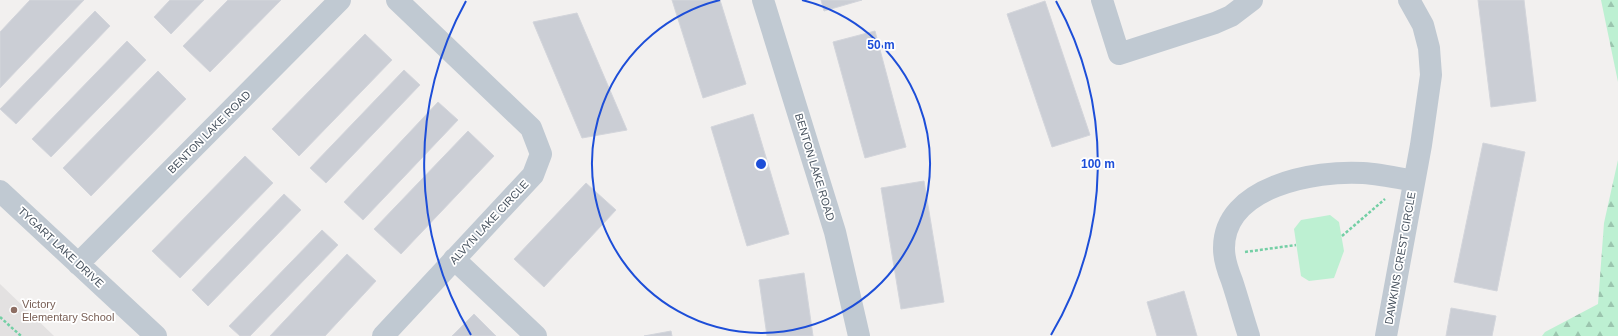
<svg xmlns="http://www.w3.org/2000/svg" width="1618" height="336" font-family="Helvetica,sans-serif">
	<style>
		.education { fill: #e3e1e1 }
		.green { fill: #bdf0d2 }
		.forest { fill: url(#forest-firs) }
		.building { fill: #cbced5; stroke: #d3d5db }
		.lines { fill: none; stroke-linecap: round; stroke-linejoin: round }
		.path { stroke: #74cfa5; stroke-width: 2.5; stroke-dasharray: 3 2; stroke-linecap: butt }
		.minor { stroke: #c0c9d2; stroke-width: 22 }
		.ring { fill: none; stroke: #1d4ed8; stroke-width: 2 }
		.education-dot { fill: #8d6e63; stroke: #fff; stroke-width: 1.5 }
		.labels { text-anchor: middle; stroke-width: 3.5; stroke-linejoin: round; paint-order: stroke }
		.street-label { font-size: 11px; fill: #47525e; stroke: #fff }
		.education-label { font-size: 11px; fill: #785e54; stroke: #fff; text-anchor: start }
		.centre { fill: #1d4ed8; stroke: #fff; stroke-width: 2 }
		.ring-label { font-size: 12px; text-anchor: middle; font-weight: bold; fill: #1d4ed8; stroke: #fff; stroke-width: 3.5; stroke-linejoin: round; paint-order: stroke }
	</style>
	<defs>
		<pattern id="forest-firs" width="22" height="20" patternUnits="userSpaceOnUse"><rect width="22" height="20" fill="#bdf0d2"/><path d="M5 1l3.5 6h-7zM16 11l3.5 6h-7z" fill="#9bc5ae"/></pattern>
	</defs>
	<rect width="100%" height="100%" fill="#f2f0ef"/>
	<path class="education" d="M0 284 54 336H0Z"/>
	<path class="green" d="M1330 215 1339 222 1344 251 1334 278 1309 281 1301 276 1294 229 1301 220Z"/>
	<path class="forest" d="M1601 0H1618V82Z
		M1618 160V336H1542L1545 332 1598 304 1604 223Z"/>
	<path class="building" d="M30 0H84L0 88V32Z
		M170 0H204L171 34 154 17Z
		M228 0H281L210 72 183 46Z
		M672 0H720L746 84 703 98Z
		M821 0H862L824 11Z
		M1478 0H1524L1536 101 1491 107Z
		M1045 1 1090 135 1052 147 1007 14Z
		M95 11 110 26 16 124 0 109Z
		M577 13 627 130 582 138 533 22Z
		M875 31 906 147 865 158 833 42Z
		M365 34 392 60 299 156 272 129Z
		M127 41 146 60 51 157 32 139Z
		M404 70 420 85 326 183 310 168Z
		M158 71 186 99 91 196 63 168Z
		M438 102 458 120 363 220 344 202Z
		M753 114 789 234 747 246 711 127Z
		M468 131 494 156 401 254 374 229Z
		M1483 143 1525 152 1497 291 1454 282Z
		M245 156 273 183 180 278 152 251Z
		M924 181 944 302 901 309 881 188Z
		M586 183 616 210 544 287 514 259Z
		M284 194 301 210 208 306 192 290Z
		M322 230 338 245 250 336H240L229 326Z
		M347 254 376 281 325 336H270Z
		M804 273 813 336H767L759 280Z
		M1184 291 1197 336H1157L1147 302Z
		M1451 308 1496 316 1492 336H1446Z
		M474 314 496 336H452Z
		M671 331 672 336H644Z"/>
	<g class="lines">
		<path class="path" d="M1342 236 1385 199
			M1245 252 1296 245
			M0 317 21 336"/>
		<path class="minor" d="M763 0 835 232 859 336
			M1102 0 1119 54 1215 23 1231 16 1252 0
			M0 191 156 336
			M454 259 536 336
			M78 264 340 0
			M383 336 533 175 541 154 531 128 397 0
			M1249 336C1243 318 1238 299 1232 281 1228 271 1224 260 1224 249 1223 186 1316 170 1363 173 1380 174 1398 178 1414 181
			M1386 336 1421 145 1431 75 1429 48 1423 25 1409 0"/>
	</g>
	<g class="ring">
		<path d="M802 0A169 169 0 1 1 720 0"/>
		<path d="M471 335A337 337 0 0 1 466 1M1056 1A337 337 0 0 1 1051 335"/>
	</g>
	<circle class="education-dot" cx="14" cy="310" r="4"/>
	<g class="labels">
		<g class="street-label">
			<text transform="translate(209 132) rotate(-45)" y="4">BENTON LAKE ROAD</text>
			<text transform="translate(815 167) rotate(73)" y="4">BENTON LAKE ROAD</text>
			<text transform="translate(489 222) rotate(-47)" y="4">ALVYN LAKE CIRCLE</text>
			<text transform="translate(61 247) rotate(43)" y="4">TYGART LAKE DRIVE</text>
			<text transform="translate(1400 258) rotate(-80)" y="4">DAWKINS CREST CIRCLE</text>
		</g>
		<g class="education-label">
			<text x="22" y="308">Victory<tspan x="22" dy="13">Elementary School</tspan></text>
		</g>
	</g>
	<circle cx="761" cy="164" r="6" class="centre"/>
	<g class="ring-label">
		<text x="881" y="49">50 m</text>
		<text x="1098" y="168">100 m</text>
	</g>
</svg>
